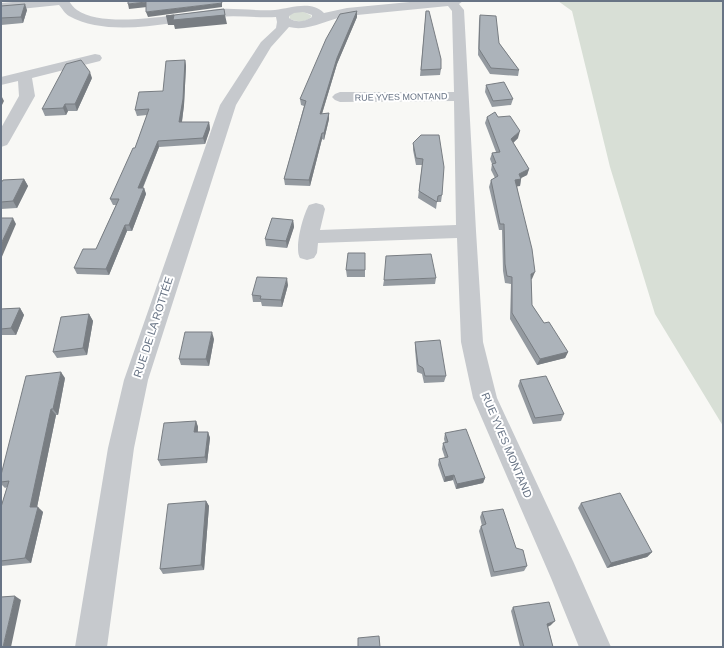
<svg xmlns="http://www.w3.org/2000/svg" width="724" height="648" font-family="Arial,sans-serif">
	<style>
		.green { fill: #d8dfd6 }
		.lines { fill: none; stroke-linecap: round; stroke-linejoin: round }
		.minor { fill: #c6c9cd; fill-rule: evenodd }
		.wall { fill: #949aa0 }
		.shaded-wall { fill: #787d82 }
		.building { fill: #acb3ba; stroke: #787d82 }
		.labels { text-anchor: middle; stroke-width: 4; stroke-linejoin: round; paint-order: stroke }
		.far-street-label { font-size: 9px; fill: #687485; stroke: #fff }
		.street-label { font-size: 11px; fill: #687485; stroke: #fff }
	</style>
	<rect width="100%" height="100%" fill="#f8f8f5"/>
	<path class="green" d="M558 1H723V426L655 314 610 167 572 11Z
		M295 12H304L312 16C306 23 298 22 290 19L289 15Z"/>
	<g class="lines">
		<path class="minor" d="M24 1H69C71 4 74 8 77 10 106 30 183 13 218 9 237 8 256 11 275 10 291 8 311 0 324 13L347 8 420 1H463L459 4 464 10 465 28 476 231 483 342 497 398 573 561 611 647H579L551 578 473 398 461 342 457 238 318 243 317 253 314 258 307 260 300 258C294 248 303 215 309 205L316 203 323 205 325 209 320 230 456 225 454 101 340 102 335 100 332 97 335 94 340 92H454L452 11 448 6 347 16C327 19 309 32 289 27L271 47 236 105 148 380 134 448 107 647H75L108 448 124 380 220 105 261 42 276 28 277 22 276 17C257 18 237 15 218 17 173 21 111 39 69 16 65 14 62 8 59 5L1 11V3ZM303 12 312 15V17C304 22 296 23 289 18V16L294 13Z
			M95 54 100 55 102 58 100 61 32 78 35 96 9 142 7 145 1 147V128L19 96 18 81 1 85V77Z"/>
	</g>
	<path class="wall" d="M1 6 27 10 23 23 1 25Z
		M357 11V17L337 64 322 114 329 113V119L324 140 322 139 310 186 285 185 284 179 304 106 301 105 300 99Z
		M426 11 441 69 440 75 420 76Z
		M480 15 499 43 519 70 518 76 490 74 478 55 479 21Z
		M185 60 186 66 184 105 182 122H209L210 129 205 144 159 147 143 188H144L146 194 132 231H127L109 275 77 274 74 268 96 249 116 205H113L110 199 135 148 147 115 137 116 135 110 163 91Z
		M92 78 77 111H68L66 115 45 116 42 109Z
		M486 85 513 99 511 105 492 107 485 92Z
		M487 117H498L518 138 513 143 529 169 527 175 521 178 520 186H517L532 279H531L532 305 544 323 568 352 565 358 537 365 510 319 511 284 505 283 503 271 502 230H499L489 187 491 180 495 178 491 170 492 164 490 159 492 153 496 152 485 123Z
		M421 135 442 195 441 202H437L436 209 418 198 422 165H416L413 150V143Z
		M24 179 28 186 17 208 1 209V183Z
		M293 220 294 227 287 248 266 246 265 239Z
		M365 253V277H347L346 270Z
		M436 278 435 284 383 286 384 280Z
		M288 285 282 307 262 306 261 302H253L252 295Z
		M20 308 24 315 16 335H1V309Z
		M89 314 93 321 87 355 57 358 53 352Z
		M214 339 209 366 181 365 179 359Z
		M415 342 446 376 444 382 424 383 422 374 417 372 415 349Z
		M65 378 58 415H56L37 507 43 512 31 563 1 566V507L7 487 5 488 1 484V475Z
		M520 380 564 414 561 421 533 424 518 386Z
		M196 421 198 427V432H208L210 438 207 463 161 466 158 460Z
		M445 433 485 478 483 483 456 489 453 480 444 482 438 465 439 459 445 458 442 449 443 443H445L444 439Z
		M206 501 209 506 204 570 163 574 160 569Z
		M581 503 652 552 647 557 607 568 578 508Z
		M482 512 516 548 527 566 524 571 491 577 479 531 481 526H482L480 517Z
		M513 607 551 625 548 627 553 647H520L511 611Z"/>
	<path class="shaded-wall" d="M146 2 147 7 129 9 128 4Z
		M222 3V7L148 17 146 12Z
		M25 4 27 10 23 23 21 17Z
		M357 11V17L337 64 320 120V114L337 58Z
		M174 15H225L227 24 175 29 174 25H168L166 16Z
		M185 60 186 66 184 105 181 128 179 122Z
		M90 72 92 78 77 111 75 104Z
		M1 95 4 101 1 107Z
		M65 104 68 111 66 115 63 108Z
		M329 113V119L324 140V133Z
		M209 122 210 129 205 144 203 138Z
		M520 131 518 138 510 146 511 139Z
		M322 133V139L310 186 309 180Z
		M158 141 159 147 140 194 138 188Z
		M529 169 527 175 519 179H521L520 186 514 187 515 180 519 174Z
		M24 179 28 186 17 208 13 201Z
		M144 188 146 194 132 231 129 225Z
		M13 218 16 224 1 259V244Z
		M293 220 294 227 287 248 286 241Z
		M125 225 127 231 109 275 106 269Z
		M535 272 532 279 529 280 531 274Z
		M287 278 288 285 282 307 281 300Z
		M20 308 24 315 16 335 11 328Z
		M89 314 93 321 87 355 83 348Z
		M212 332 214 339 209 366 206 359Z
		M568 352 565 358 537 365 540 359Z
		M61 372 65 378 58 415 53 409Z
		M51 409 56 415 36 512 30 507Z
		M196 421 198 427 197 438 194 432Z
		M208 432 210 438 207 463 205 457Z
		M454 475 453 480 444 482 445 477Z
		M485 478 483 483 456 489 457 484Z
		M206 501 209 506 204 570 201 565Z
		M38 507 43 512 31 563 25 558Z
		M652 552 647 557 607 568 611 563Z
		M15 596 21 600 11 647H3Z
		M555 621 551 625 543 628 547 624Z"/>
	<path class="building" d="M128 1H221L222 3 146 12V2L128 4Z
		M25 4 21 17 1 18V6Z
		M224 9 225 15 173 20 174 15 166 16Z
		M357 11 337 58 320 114 329 113 324 133H322L309 180 284 179 306 101 300 99 326 39 340 14Z
		M426 11H429L441 59V69L421 70Z
		M480 15 496 16 499 43 519 70 491 68 479 49Z
		M81 60 90 72 75 104H65L63 108 42 109 66 64Z
		M185 60 183 99 179 122H209L203 138 158 141 138 188H144L129 225H125L106 269 74 268 83 249H96L119 199H110L133 148H135L149 109 135 110 139 92 163 91 166 61Z
		M504 82 513 99 493 101 486 85Z
		M495 112 498 117 510 116 520 131 511 139 529 169 519 174 521 179 515 180 532 249 535 272 531 274 532 305 544 323 549 322 568 352 540 359 512 313V277L507 276 505 264 504 224H500L491 180 498 176 492 164 496 163 492 153 500 152 487 117Z
		M421 135H439L444 167 442 195 438 196 437 202 419 191 423 159 416 158 413 143Z
		M24 179 13 201 1 202V183L3 180Z
		M1 218H13L1 244Z
		M272 218 293 220 286 241 265 239Z
		M348 253H365V270H346Z
		M431 254 436 278 384 280 386 256Z
		M257 277 287 278 281 300 260 299 261 296 252 295Z
		M20 308 11 328 1 329V309Z
		M89 314 83 348 53 352 61 317Z
		M185 332H212L206 359H179Z
		M440 340 446 376H425L423 368 418 365 415 342Z
		M61 372 53 409H51L30 507H38L25 558 1 561V507L9 481 1 482V475L26 376Z
		M546 376 564 414 535 418 520 380Z
		M196 421 194 432H208L205 457 158 460 164 423Z
		M466 429 485 478 457 484 454 475 445 477 439 459 448 457 443 443 448 442 445 433Z
		M620 493 652 552 611 563 581 503Z
		M206 501 201 565 160 569 168 504Z
		M503 509 516 548 523 550 527 566 494 572 481 526 486 524 482 512Z
		M15 596 3 647H1V597Z
		M549 602 555 621 547 624 553 647H524L513 607Z
		M379 636 380 647H358V638Z"/>
	<g class="labels">
		<g class="far-street-label">
			<text transform="translate(401 97) rotate(-1)" y="3">RUE YVES MONTAND</text>
		</g>
		<g class="street-label">
			<text transform="translate(153 327) rotate(-72)" y="4">RUE DE LA ROTTÉE</text>
			<text transform="translate(507 445) rotate(67)" y="4">RUE YVES MONTAND</text>
		</g>
	</g>
	<rect width="724" height="648" fill="none" stroke="#687485" stroke-width="4"/>
</svg>
